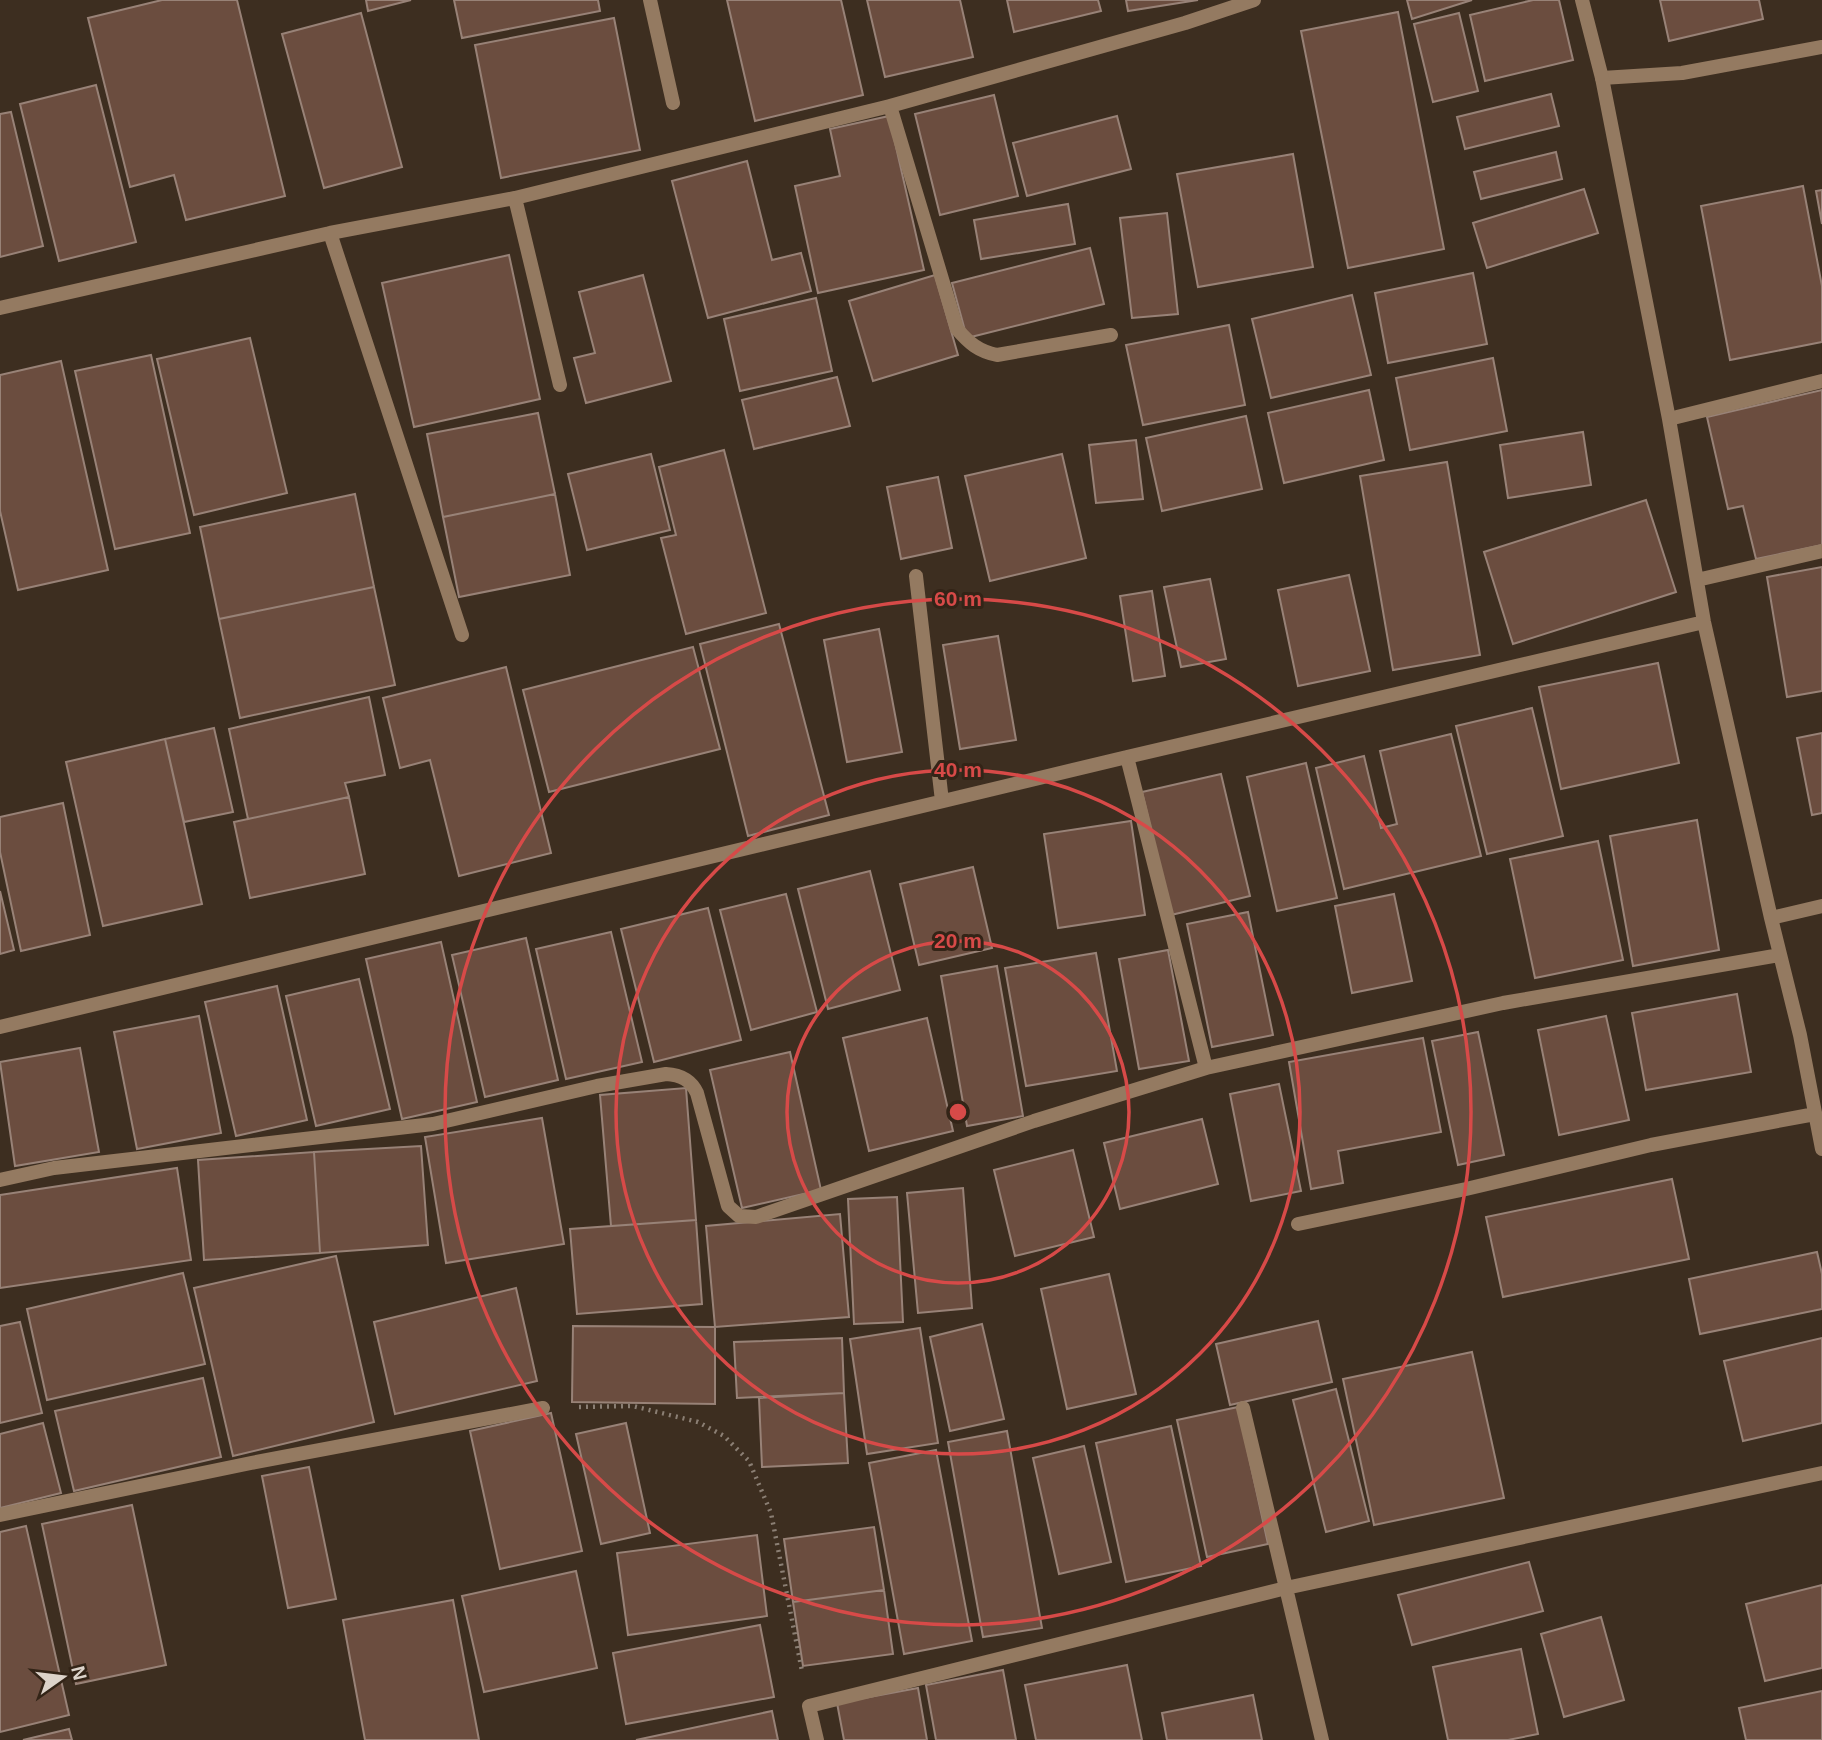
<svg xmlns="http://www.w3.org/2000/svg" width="1822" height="1740" font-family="Helvetica,sans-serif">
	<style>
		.building { fill: #6b4d3f; stroke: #988277; stroke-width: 2 }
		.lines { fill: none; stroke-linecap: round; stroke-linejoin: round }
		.path { stroke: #8b7f74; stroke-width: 4.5; stroke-dasharray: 2 5; stroke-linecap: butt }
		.lane { stroke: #947a61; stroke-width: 14 }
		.street { stroke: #947a61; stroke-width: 14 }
		.ring { fill: none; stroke: #d74a48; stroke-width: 3.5 }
		.centre { fill: #d74a48; stroke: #332417; stroke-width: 3.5 }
		.ring-label { font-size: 21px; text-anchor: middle; font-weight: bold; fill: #d74a48; stroke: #332417; stroke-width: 6; stroke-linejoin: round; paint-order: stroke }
	</style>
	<rect width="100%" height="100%" fill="#3d2e20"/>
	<path class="building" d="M162 0H237L285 196 186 220 174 175 130 187 88 18Z
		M366 0H411L368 11Z
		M454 0H598L600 11 462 38Z
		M727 0H841L863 95 755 121Z
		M867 0H960L973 57 885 77Z
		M1007 0H1098L1101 11 1014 32Z
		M1126 0H1198L1128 11Z
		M1407 0H1472L1412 19Z
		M1533 0H1559L1573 60 1485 81 1470 15Z
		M1660 0H1759L1763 19 1669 41Z
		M1398 12 1444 249 1348 268 1301 31Z
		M361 13 402 167 324 188 282 34Z
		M1459 13 1478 91 1433 102 1414 24Z
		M614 18 640 150 501 178 475 45Z
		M96 85 136 242 59 261 20 104Z
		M1551 94 1559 126 1465 149 1457 117Z
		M994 95 1018 196 940 215 915 114Z
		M11 112 43 246 0 257V114Z
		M889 116 924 270 818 293 795 186 840 176 830 129Z
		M1117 116 1131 169 1027 196 1013 143Z
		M1556 152 1562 179 1481 199 1474 172Z
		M1293 154 1313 267 1198 287 1177 174Z
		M747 161 772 260 801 253 811 291 708 318 672 181Z
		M1803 186 1822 286V342L1730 360 1701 206Z
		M1584 189 1598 233 1487 268 1473 223Z
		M1822 190V224L1816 191Z
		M1068 204 1075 244 981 259 974 220Z
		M1167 213 1178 314 1132 318 1120 218Z
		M1090 248 1104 304 967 338 952 283Z
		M509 255 540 399 414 427 382 283Z
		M1473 273 1487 344 1388 363 1375 293Z
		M643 275 671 381 586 403 574 358 595 353 579 292Z
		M935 275 958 355 873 381 849 301Z
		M1352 295 1371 375 1271 398 1252 319Z
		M816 298 832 371 740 391 724 319Z
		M1229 325 1245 405 1143 425 1126 345Z
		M250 338 287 493 194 515 157 359Z
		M151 355 190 533 115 549 75 371Z
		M1493 358 1507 431 1410 450 1396 378Z
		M61 361 108 570 18 590 0 511V375Z
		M837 377 850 426 754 449 742 400Z
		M1369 390 1384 460 1284 483 1268 413Z
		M1822 390V545L1756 559 1743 506 1728 509 1707 417Z
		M538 413 555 494 443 517 427 434Z
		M1246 416 1262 489 1162 511 1146 438Z
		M1583 432 1591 485 1508 498 1500 445Z
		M1136 440 1143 499 1096 503 1089 445Z
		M724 450 766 613 686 634 661 538 676 535 659 467Z
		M651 454 670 530 587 550 568 474Z
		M1062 454 1086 558 990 581 965 476Z
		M1447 462 1480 655 1393 670 1360 476Z
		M938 477 952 548 901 559 887 487Z
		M355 494 374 587 219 619 200 527Z
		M555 494 570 575 459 597 443 517Z
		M1646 500 1676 592 1513 644 1484 552Z
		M1822 567V691L1787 697 1767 577Z
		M1349 575 1370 671 1298 686 1278 590Z
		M1210 579 1226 659 1181 667 1164 587Z
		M374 587 395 685 240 718 219 619Z
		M1152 591 1165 676 1133 681 1120 596Z
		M779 624 829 815 748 836 700 644Z
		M879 629 902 752 847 762 824 640Z
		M998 636 1016 740 960 749 943 645Z
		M693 647 720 749 549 792 523 690Z
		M1658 663 1679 763 1561 789 1539 687Z
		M506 667 551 853 459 876 430 760 400 768 383 698Z
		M369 697 385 775 345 783 349 797 248 819 229 729Z
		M1532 708 1563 836 1487 854 1456 726Z
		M214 728 233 812 184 822 165 739Z
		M1822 733V813L1812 815 1797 738Z
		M1451 734 1481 856 1344 889 1316 768 1364 756 1381 828 1397 824 1380 751Z
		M165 739 202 904 103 926 66 762Z
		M1306 763 1337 898 1277 911 1247 777Z
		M1221 774 1250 896 1171 915 1142 792Z
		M349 797 365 874 250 898 234 822Z
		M63 803 90 935 21 951 0 852V817Z
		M1697 820 1719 950 1633 966 1610 836Z
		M1131 821 1145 915 1058 928 1044 834Z
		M1598 841 1623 960 1535 978 1510 859Z
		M973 867 992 948 919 965 900 884Z
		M870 871 900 990 828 1009 798 889Z
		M0 891 14 950 0 954Z
		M786 894 817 1012 751 1030 720 910Z
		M1394 894 1412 981 1352 993 1335 906Z
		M708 908 741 1040 654 1062 621 929Z
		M1248 912 1273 1035 1212 1047 1187 924Z
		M611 932 642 1062 566 1079 536 949Z
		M526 938 558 1080 485 1097 452 955Z
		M441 942 477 1102 402 1119 366 959Z
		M1168 950 1189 1061 1139 1069 1119 959Z
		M1096 953 1117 1071 1026 1086 1005 968Z
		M997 966 1023 1116 967 1126 941 976Z
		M359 979 390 1109 316 1126 286 996Z
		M277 986 307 1120 236 1136 205 1002Z
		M1737 994 1751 1072 1646 1090 1632 1013Z
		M199 1016 221 1133 137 1149 114 1032Z
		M1606 1016 1629 1120 1559 1135 1538 1030Z
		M927 1018 953 1131 869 1151 843 1038Z
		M1478 1032 1504 1155 1458 1165 1432 1041Z
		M1423 1038 1441 1132 1338 1151 1343 1183 1311 1189 1289 1062Z
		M80 1048 99 1152 15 1166 0 1062Z
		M790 1052 821 1190 742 1208 710 1070Z
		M1279 1084 1301 1191 1251 1201 1230 1094Z
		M686 1088 696 1220 611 1226 600 1095Z
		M542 1118 564 1244 446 1263 425 1137Z
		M1202 1119 1218 1184 1120 1209 1104 1143Z
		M421 1146 428 1245 320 1253 314 1152Z
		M1073 1150 1094 1237 1015 1256 994 1170Z
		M314 1152 320 1253 204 1260 198 1160Z
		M177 1168 191 1260 0 1288V1195Z
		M1672 1179 1689 1259 1503 1297 1486 1217Z
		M963 1188 972 1308 918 1313 907 1193Z
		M897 1197 903 1322 854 1324 848 1199Z
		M840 1214 849 1317 715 1327 706 1226Z
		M696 1220 702 1304 577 1314 570 1229Z
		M1817 1252 1822 1274V1309L1700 1334 1689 1279Z
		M336 1256 374 1422 233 1456 194 1288Z
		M183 1273 205 1364 47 1400 27 1309Z
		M1109 1274 1136 1394 1067 1409 1041 1289Z
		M516 1288 537 1381 395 1414 374 1322Z
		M1318 1321 1332 1382 1230 1405 1216 1344Z
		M20 1322 42 1413 0 1423V1326Z
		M982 1324 1004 1419 950 1431 930 1337Z
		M573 1326 715 1327V1404L572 1402Z
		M920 1328 938 1443 867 1454 850 1339Z
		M842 1338 844 1393 737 1398 734 1342Z
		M1822 1338V1423L1743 1441 1724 1361Z
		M1472 1352 1504 1498 1374 1525 1343 1379Z
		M203 1378 221 1457 74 1491 55 1411Z
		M1336 1389 1369 1521 1326 1532 1293 1400Z
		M844 1393 848 1463 762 1467 759 1398Z
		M1238 1407 1268 1544 1207 1557 1177 1420Z
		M551 1413 582 1551 500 1569 470 1431Z
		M43 1423 61 1493 0 1508V1434Z
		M626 1423 650 1533 601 1544 576 1434Z
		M1171 1426 1201 1566 1126 1582 1096 1443Z
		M1007 1431 1042 1628 983 1637 948 1442Z
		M1084 1446 1111 1562 1059 1574 1033 1458Z
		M936 1450 972 1641 904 1654 869 1463Z
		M309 1467 336 1599 288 1608 262 1476Z
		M132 1505 166 1665 76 1684 42 1524Z
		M26 1526 69 1715 0 1732V1532Z
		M874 1527 884 1590 793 1602 784 1539Z
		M757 1535 767 1616 628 1635 617 1553Z
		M1529 1562 1543 1611 1412 1645 1398 1595Z
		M576 1571 597 1668 484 1692 462 1596Z
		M1822 1585V1668L1765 1681 1746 1604Z
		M884 1590 893 1654 803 1666 793 1602Z
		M453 1600 479 1740H365L343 1620Z
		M1601 1617 1624 1700 1564 1717 1541 1634Z
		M760 1625 774 1697 626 1724 613 1653Z
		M1521 1649 1538 1734 1508 1740H1448L1433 1667Z
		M1127 1665 1142 1740H1036L1025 1685Z
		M1003 1670 1016 1740H936L926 1685Z
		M918 1688 927 1740H844L837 1703Z
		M1822 1691V1740H1746L1739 1708Z
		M1253 1695 1262 1740H1167L1162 1713Z
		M772 1711 778 1740H636Z
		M69 1729 72 1740H23Z"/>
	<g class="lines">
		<path class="path" d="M579 1407 633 1406 698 1422 724 1436 749 1461 771 1513 802 1671"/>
		<path class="lane" d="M1602 78 1682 73 1822 47"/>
		<path class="street" d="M650 0 673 103
			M1582 0 1602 78 1669 419 1704 622 1771 918 1800 1035 1822 1149
			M890 106 957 329C969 343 978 351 997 355L1111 335
			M515 198 560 385
			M330 233 462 635
			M0 308 330 233 515 198 890 106 1185 23 1254 0
			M1669 419 1822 381
			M916 576 942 801
			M1697 580 1822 551
			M1771 918 1822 906
			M0 1027 1127 757 1704 622
			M1206 1068 1503 1003 1780 955
			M0 1180 54 1168 433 1124 597 1086 666 1074C681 1075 691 1080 697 1093L728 1206 739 1216 756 1217 1034 1121 1206 1068 1127 757
			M1298 1224 1466 1189 1651 1145 1815 1114
			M0 1515 251 1463 543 1408
			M817 1740 809 1706 1286 1588 1243 1408
			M1322 1740 1286 1588 1822 1473"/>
	</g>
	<g class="ring">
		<circle cx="958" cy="1112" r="171"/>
		<circle cx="958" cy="1112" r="342"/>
		<circle cx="958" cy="1112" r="513"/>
	</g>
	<circle cx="958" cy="1112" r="10" class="centre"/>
	<g class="ring-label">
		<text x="958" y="606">60 m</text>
		<text x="958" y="777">40 m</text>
		<text x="958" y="948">20 m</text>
	</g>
	<g transform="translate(63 1677) rotate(76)" stroke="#332417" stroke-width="5" paint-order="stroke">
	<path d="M0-5L12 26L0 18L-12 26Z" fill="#dcd3ca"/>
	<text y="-10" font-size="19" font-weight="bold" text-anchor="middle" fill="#dcd3ca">N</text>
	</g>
</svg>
